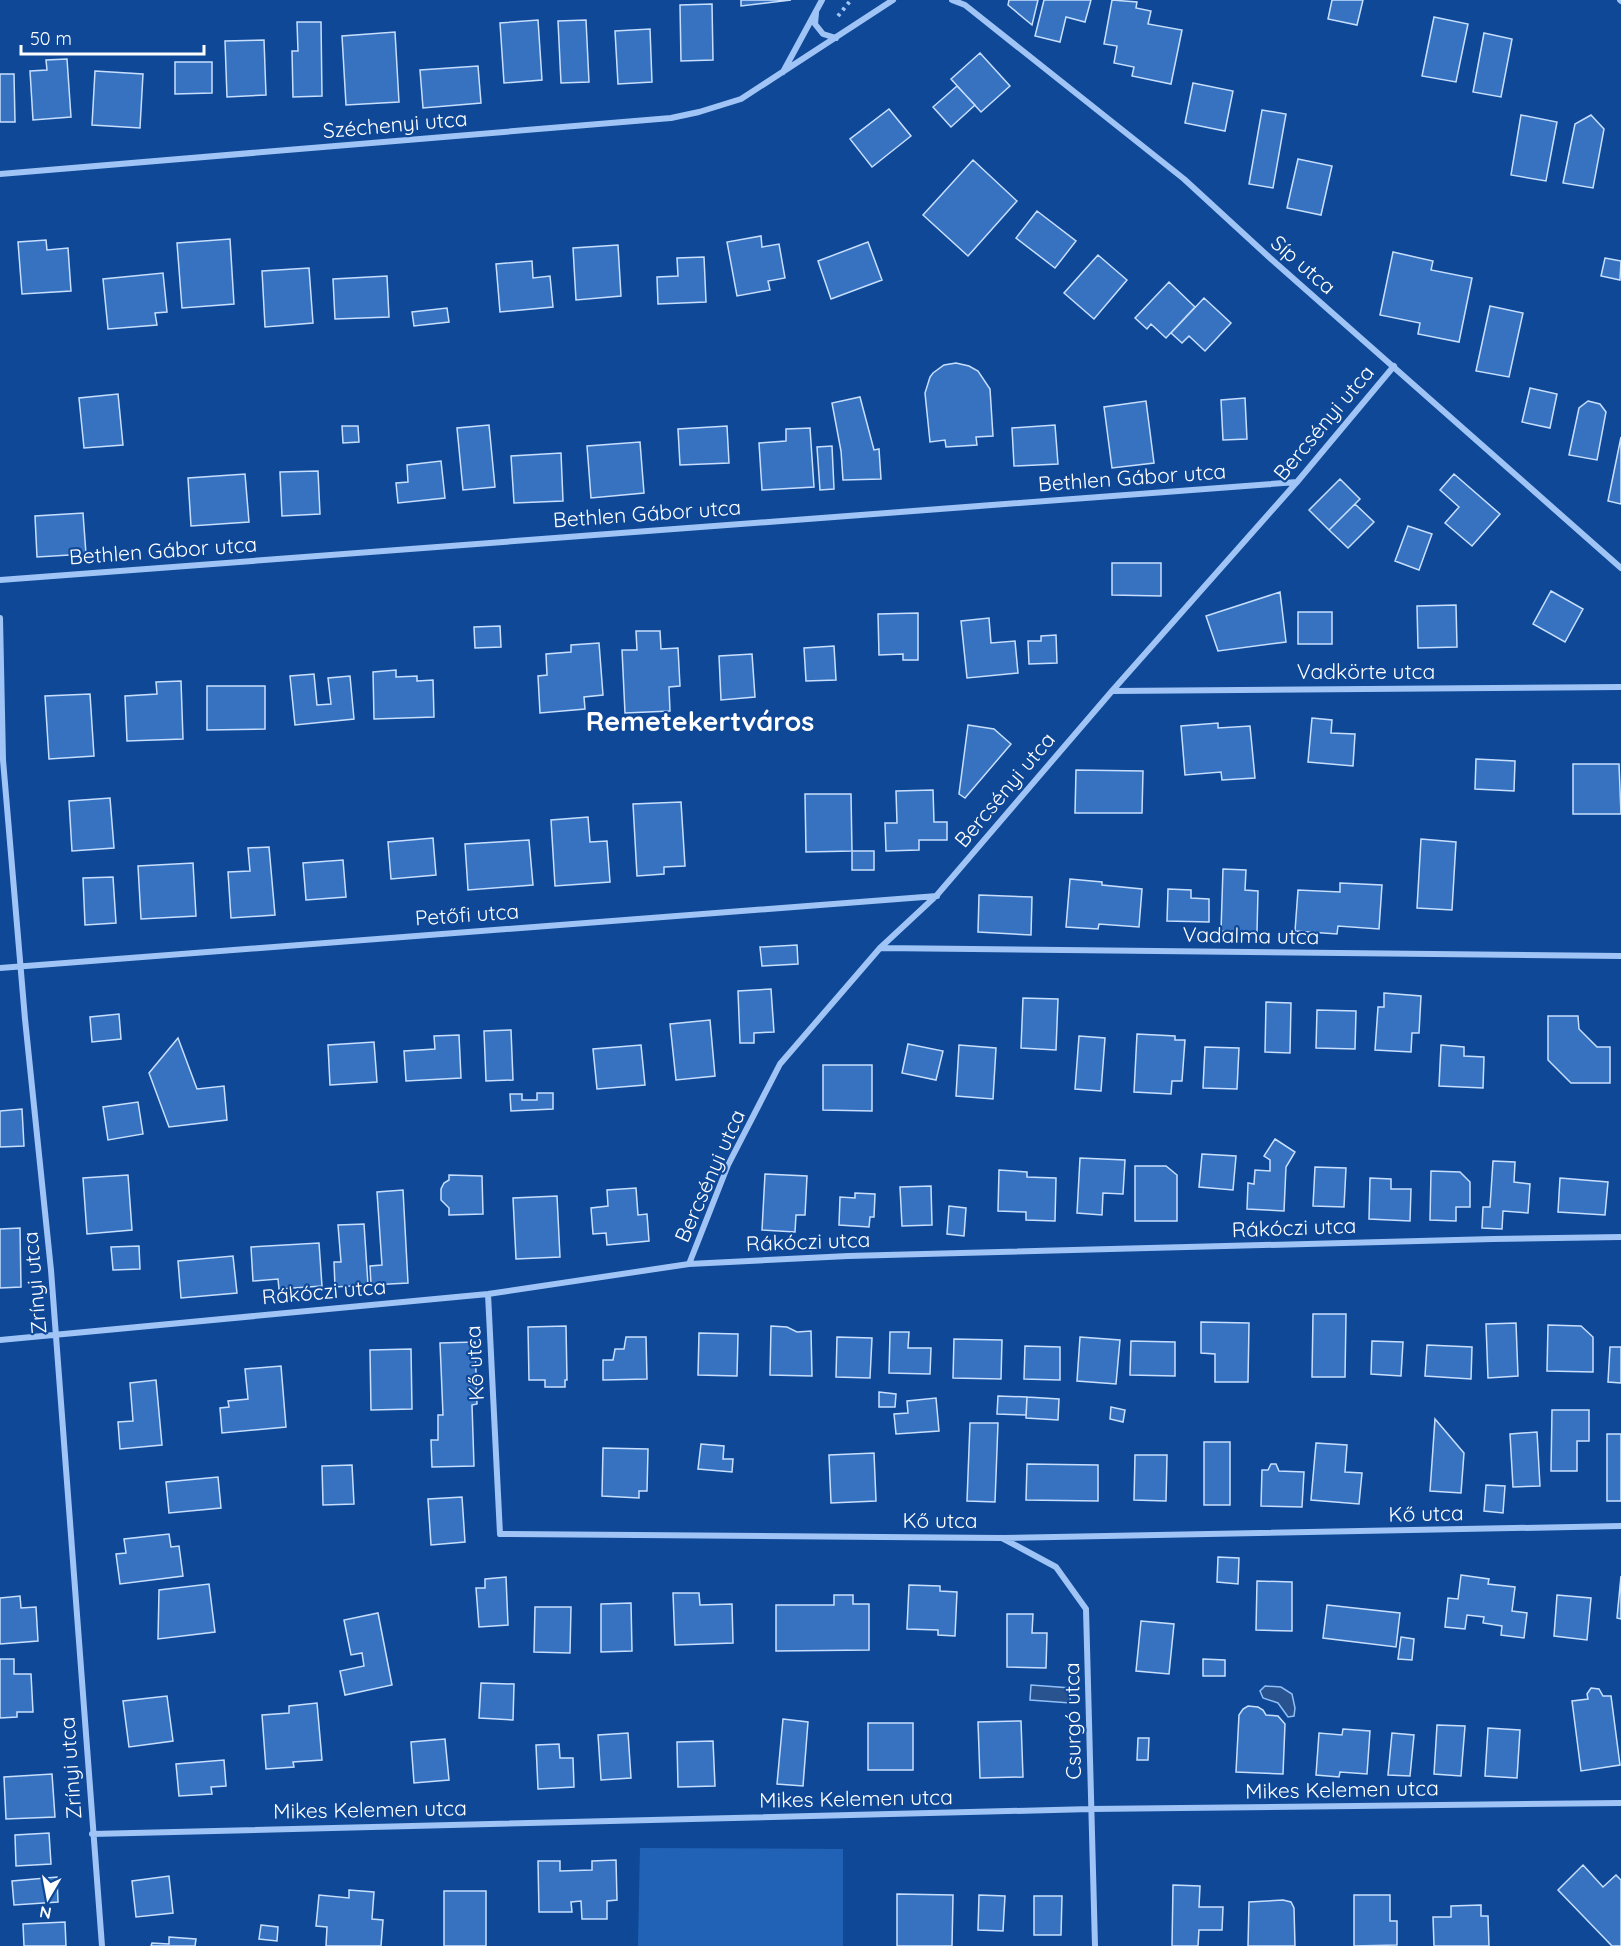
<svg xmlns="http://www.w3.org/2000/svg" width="1621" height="1946" font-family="Quicksand,sans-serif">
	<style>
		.green { fill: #2162b7 }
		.water { fill: #29538e; stroke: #90bff8; stroke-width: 1.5 }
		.building { fill: #3772c0; stroke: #c7dffe; stroke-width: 1.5 }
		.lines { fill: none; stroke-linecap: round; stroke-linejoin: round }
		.path { stroke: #9fc4f5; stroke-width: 4; stroke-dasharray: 3 4.5; stroke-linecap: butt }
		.minor { stroke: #9fc4f5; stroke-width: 6 }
		.labels { text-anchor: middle; stroke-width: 4.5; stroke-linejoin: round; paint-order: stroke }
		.street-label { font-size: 21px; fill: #fff; stroke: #0f4897 }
		.district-label { font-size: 27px; font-weight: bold; fill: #fff; stroke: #0f4897 }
	</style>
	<rect width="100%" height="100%" fill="#0f4897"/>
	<path class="green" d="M640 1848 843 1849V1946H638Z"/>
	<path class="water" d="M1031 1685 1071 1688 1070 1703 1030 1700Z
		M1265 1686 1281 1687 1292 1694 1295 1708 1294 1716 1288 1717 1278 1703 1263 1698 1260 1691Z"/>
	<path class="building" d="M741 0H791L741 6Z
		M1009 0H1038L1032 25 1008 5Z
		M1044 0H1091L1085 22 1066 17 1060 42 1035 36Z
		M1112 0 1137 2 1136 8 1151 11 1148 24 1182 30 1171 84 1132 76 1134 67 1114 63 1117 46 1104 44Z
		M1332 0H1363L1357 25 1328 19Z
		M712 4 713 60 681 61 680 5Z
		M1434 17 1468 24 1456 82 1422 76Z
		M538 20 542 80 504 83 500 23Z
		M586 20 589 82 561 83 558 21Z
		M297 22H321L322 96 293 97 292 51H298Z
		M650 29 652 82 618 84 615 31Z
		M395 32 399 102 346 105 342 36Z
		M1484 33 1512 39 1501 97 1473 92Z
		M264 40 266 95 227 97 225 41Z
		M980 53 1010 86 981 112 951 79Z
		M67 59 71 117 33 120 30 71 47 70 46 60Z
		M175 62H212V93L175 94Z
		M478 66 481 103 423 108 420 70Z
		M95 71 143 74 140 128 92 125Z
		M0 74H14L15 122H0Z
		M1193 83 1233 91 1225 131 1185 123Z
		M957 86 975 105 951 127 933 107Z
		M889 109 911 136 872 167 850 139Z
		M1262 110 1286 114 1273 188 1249 184Z
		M1521 115 1557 122 1546 181 1511 175Z
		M1591 115 1604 129 1593 188 1563 183 1575 124Z
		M1298 159 1332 166 1321 215 1287 208Z
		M973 160 1017 201 968 256 923 215Z
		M1037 211 1076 241 1055 268 1016 238Z
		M761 236 762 247 779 244 785 278 768 281 770 290 737 296 727 242Z
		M230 239 234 304 182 308 177 243Z
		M46 240 47 250 68 248 71 291 22 294 18 242Z
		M868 242 882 280 831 299 818 261Z
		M618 245 621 296 576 300 573 248Z
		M1393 252 1433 261 1431 270 1472 278 1459 342 1418 334 1420 323 1380 315Z
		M1098 255 1127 280 1094 319 1064 293Z
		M704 257 706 302 658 304 657 277 678 276 677 258Z
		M1605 258 1621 261 1620 280 1601 276Z
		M532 261 533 278 550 276 553 307 500 312 496 264Z
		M309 268 313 323 265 327 262 271Z
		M163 273 167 312 155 313 157 325 108 329 103 279Z
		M387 276 389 317 335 319 333 279Z
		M1169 282 1195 307 1166 338 1151 324 1147 329 1135 318Z
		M1204 298 1231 323 1205 351 1189 336 1182 343 1171 333Z
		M1490 306 1523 313 1509 377 1476 371Z
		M447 308 449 322 414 326 412 312Z
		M956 363 969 366 978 371 990 389 993 436 976 437 977 445 946 447 945 440 930 442 925 393 930 377 933 373 944 365Z
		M1530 388 1557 394 1550 428 1522 422Z
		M118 394 123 445 84 448 79 398Z
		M860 397 874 450 879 449 881 479 843 480 841 451 832 403Z
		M1245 398 1247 439 1223 440 1221 400Z
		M1146 401 1154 463 1112 468 1104 407Z
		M1588 401 1600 404 1606 412 1597 460 1569 455 1579 408Z
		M489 425 495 487 463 490 457 428Z
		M1055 425 1058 464 1014 466 1012 428Z
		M342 426H358L359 442 343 443Z
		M727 426 729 463 680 465 678 429Z
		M810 428 814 487 762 490 759 443 786 441V429Z
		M1621 437V504L1608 501Z
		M640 442 644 493 591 498 587 446Z
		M832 446 834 489 820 490 817 447Z
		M561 453 563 501 514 503 511 456Z
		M441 461 445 498 398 503 396 483 408 482 407 465Z
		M318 471 320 514 282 516 280 472Z
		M245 474 249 522 191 526 188 478Z
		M1454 474 1500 514 1472 546 1445 523 1459 507 1440 490Z
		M1340 479 1360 499 1329 530 1309 510Z
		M1355 504 1374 522 1348 548 1329 530Z
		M83 513 86 554 37 557 35 516Z
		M1408 526 1432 534 1419 570 1395 561Z
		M1112 563H1161V596L1112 595Z
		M1551 591 1583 609 1565 642 1533 624Z
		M1280 592 1286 642 1218 651 1206 616Z
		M1456 605 1457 647 1418 648 1417 606Z
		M1298 612H1332V644H1298Z
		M918 613V660H903V654L879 655 878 614Z
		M989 618 991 643 1015 641 1018 673 967 678 961 621Z
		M500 626 501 647 475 648 474 627Z
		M636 631H660L661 649 678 648 680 686 669 687 670 711 625 713 622 650H637Z
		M1056 635 1057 663 1029 664 1028 641H1041V636Z
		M599 643 603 695 584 697 585 709 540 713 538 676 547 675 546 654 571 652V645Z
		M834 646 836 680 806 681 804 648Z
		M752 654 755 697 721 700 719 656Z
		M396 670V677L417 676V681L433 680 434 717 374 719 373 672Z
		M314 674 317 705 331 704 328 678 350 676 354 719 295 725 290 676Z
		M181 681 183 739 127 741 125 696 157 694 156 682Z
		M207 686H265V729L207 730Z
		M90 694 94 756 49 759 45 696Z
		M1312 718 1332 720 1331 733 1355 734 1353 766 1308 762Z
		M1218 723V728L1250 726 1255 778 1222 780 1221 772 1185 775 1181 726Z
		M968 725 994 729 1011 744 965 798 959 794Z
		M1476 759 1515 761 1514 791 1475 789Z
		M1573 764H1619L1621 814H1573Z
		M1076 770 1143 771 1142 813H1075Z
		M933 790 934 822H947V840H919V850L886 851 885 823H897L896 791Z
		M805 794H851L852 851 806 852Z
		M110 798 114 848 72 851 69 801Z
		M681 802 685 866 664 867V874L637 876 633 804Z
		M588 817 590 842 607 841 610 882 555 886 551 820Z
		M433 838 436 875 391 879 388 842Z
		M1421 839 1456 842 1452 910 1417 908Z
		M529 840 533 885 468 890 465 844Z
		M269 847 275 915 231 918 228 872 250 871 248 848Z
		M852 851H874V870H852Z
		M343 860 346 897 306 900 303 863Z
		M193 863 196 916 141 919 138 866Z
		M1223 869 1246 870 1245 890 1258 891 1257 932 1221 931Z
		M113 877 116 923 85 925 83 878Z
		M1070 879 1102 882V885L1142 889 1139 927 1099 924 1098 929 1066 927Z
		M1340 883 1382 885 1379 929 1338 926 1337 934 1295 931 1298 890 1340 892Z
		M1168 889 1191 890V898L1209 899V922L1167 921Z
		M979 895 1032 897 1031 935 978 932Z
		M797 945 798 964 762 966 760 947Z
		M771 989 774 1032 754 1033V1043H740L738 991Z
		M1384 993 1421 996 1419 1033H1412L1411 1052 1375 1050 1378 1007H1384Z
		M1023 998 1058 999 1056 1050 1021 1048Z
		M1266 1002 1291 1003 1290 1053 1265 1052Z
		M1317 1010 1356 1011 1355 1049 1316 1048Z
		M119 1014 121 1039 92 1042 90 1017Z
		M1548 1016H1578L1579 1029 1597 1047H1610V1083H1571L1548 1060Z
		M710 1020 715 1076 676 1080 670 1024Z
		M511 1030 513 1080 486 1081 484 1031Z
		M1137 1034 1175 1036V1040H1185L1182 1081H1172L1171 1094 1134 1092Z
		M459 1035 461 1078 406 1081 404 1051 435 1049 434 1036Z
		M1079 1036 1105 1038 1101 1091 1075 1089Z
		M178 1038 197 1089 224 1086 227 1120 169 1127 149 1073Z
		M374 1042 377 1082 330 1085 328 1045Z
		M908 1044 943 1051 936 1080 902 1073Z
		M641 1045 645 1085 597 1089 593 1049Z
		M959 1045 996 1048 993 1099 956 1096Z
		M1441 1045 1464 1047V1056L1484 1057 1483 1088 1439 1086Z
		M1205 1047 1239 1048 1237 1089 1203 1088Z
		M823 1065H872V1111L823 1110Z
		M537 1093H553V1109L511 1111 510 1094H522V1100H537Z
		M138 1102 143 1134 108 1140 103 1107Z
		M22 1109 24 1146 0 1147V1111Z
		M1275 1139 1295 1152 1286 1167 1284 1211 1247 1209 1248 1183 1254 1184 1255 1170 1270 1171V1160L1264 1156Z
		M1202 1154 1236 1156 1233 1190 1199 1187Z
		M1080 1158 1125 1160 1123 1194 1103 1193 1102 1215 1077 1213Z
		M1493 1161 1515 1162 1514 1182 1530 1184 1528 1213 1503 1211 1502 1229 1482 1228 1483 1207H1490Z
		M1135 1166H1166L1177 1175V1221H1135Z
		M1315 1167 1346 1168 1344 1207 1313 1206Z
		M999 1170 1027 1172V1177L1056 1178 1055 1221 1026 1220V1212L998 1211Z
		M1431 1171 1460 1172 1470 1182V1207H1456V1221L1430 1220Z
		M765 1174 807 1176 805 1215H796L795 1232 762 1230Z
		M128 1175 132 1230 87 1234 83 1178Z
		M449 1175 482 1176 483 1214 449 1215V1208L441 1200V1189L444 1183 449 1180Z
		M1370 1178 1391 1179V1189H1411L1410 1221 1369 1219Z
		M1560 1178 1608 1182 1605 1215 1558 1212Z
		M931 1186 932 1225 902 1226 900 1187Z
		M636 1188 638 1215 647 1214 649 1241 607 1245 606 1233 593 1234 591 1208 608 1206 607 1190Z
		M403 1190 408 1283 371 1285 370 1266 382 1265 377 1192Z
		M855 1193 875 1194 874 1217H870L869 1227 839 1225 840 1197 855 1198Z
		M557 1196 560 1257 516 1259 513 1198Z
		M949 1206 966 1208 964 1236 947 1234Z
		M364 1224 368 1285 335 1287 334 1262H341L338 1225Z
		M20 1228 21 1287 0 1288V1229Z
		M319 1243 322 1286 279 1289 278 1279 253 1281 251 1247Z
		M139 1246 140 1269 113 1270 111 1247Z
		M233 1256 237 1293 181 1298 178 1261Z
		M1313 1314H1346L1345 1377H1312Z
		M1201 1322 1249 1323 1248 1382H1215V1354L1201 1353Z
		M1516 1323 1518 1376 1488 1378 1486 1324Z
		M1548 1325 1581 1326 1593 1337V1372L1547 1371Z
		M566 1326 567 1380H565V1387H545V1380H529L528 1327Z
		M771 1326 787 1327 797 1332 811 1331 812 1376 770 1375Z
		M890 1332H909L908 1348H931L930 1374 889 1373Z
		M699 1333 738 1334 737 1376 698 1375Z
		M626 1337H646L647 1379 603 1380V1360H613L615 1349H624Z
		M837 1337 872 1338 870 1378 836 1377Z
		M1080 1337 1120 1340 1116 1384 1077 1381Z
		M954 1339 1002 1340 1001 1379 953 1378Z
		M1131 1341 1175 1342V1376L1130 1375Z
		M1372 1341 1403 1342 1401 1376 1371 1374Z
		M475 1342 477 1404 472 1405 474 1466 432 1467 431 1440H438V1415H443L440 1343Z
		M1427 1345 1472 1347 1471 1379 1425 1376Z
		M1025 1346 1060 1347V1380L1024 1379Z
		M1610 1347H1621V1383L1608 1382Z
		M411 1349 412 1409 371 1410 370 1350Z
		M281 1366 286 1427 222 1433 220 1408 229 1407 228 1401 248 1399 245 1369Z
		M156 1380 162 1445 120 1449 118 1422 133 1421 130 1383Z
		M879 1392 896 1394 895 1407H879Z
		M998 1396 1027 1397 1026 1415 997 1414Z
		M1027 1397 1059 1399 1058 1420 1026 1418Z
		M936 1398 939 1431 896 1434 894 1414 908 1413 907 1401Z
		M1111 1407 1125 1410 1123 1422 1110 1419Z
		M1552 1410H1589V1441H1577V1471H1551Z
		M1435 1419 1464 1453 1461 1493 1430 1491Z
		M970 1423H998L995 1502 967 1501Z
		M1537 1432 1540 1486 1513 1487 1510 1434Z
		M1607 1434H1621V1501H1607Z
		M1204 1442H1230V1505H1204Z
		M1316 1443 1347 1445 1345 1472 1362 1473 1359 1504 1311 1500Z
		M701 1444 724 1446 723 1459H733L732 1472 698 1469Z
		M603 1448 648 1449 647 1491H639V1498L602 1496Z
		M874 1453 876 1501 831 1503 829 1455Z
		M1135 1455H1167L1166 1501 1134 1500Z
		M1027 1464 1098 1465V1501L1026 1500Z
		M1271 1464H1276L1279 1471 1304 1472 1302 1507 1261 1506 1262 1470H1268Z
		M352 1465 354 1504 323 1505 322 1466Z
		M218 1477 221 1508 169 1513 166 1482Z
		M1486 1485 1505 1486 1503 1513 1484 1511Z
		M462 1497 465 1542 431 1545 428 1499Z
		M169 1534 171 1547 179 1546 183 1576 120 1584 116 1554 126 1553 124 1539Z
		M1218 1557 1239 1558 1238 1584 1217 1582Z
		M1461 1575 1489 1579 1488 1584 1515 1587 1512 1611 1527 1613 1524 1638 1501 1635 1502 1626 1483 1623 1484 1617 1467 1615 1465 1629 1445 1627 1448 1598 1458 1599Z
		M1621 1576V1619L1617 1618Z
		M506 1577 508 1625 479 1627 476 1588H485V1579Z
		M1257 1581 1292 1582V1631L1256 1630Z
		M209 1584 215 1632 158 1639 159 1590Z
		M909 1585 940 1586V1591L957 1592 955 1636 938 1635V1630L907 1629Z
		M673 1593H699L700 1605 732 1604 733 1643 675 1645Z
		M834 1595H853V1604H869V1650L776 1651V1605H834Z
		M1557 1595 1591 1598 1587 1640 1554 1636Z
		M20 1596 21 1608 36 1607 38 1641 0 1644V1598Z
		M631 1603 632 1651 601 1652V1604Z
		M1327 1605 1400 1613 1396 1647 1323 1638Z
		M535 1607H571L570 1653 534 1652Z
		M378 1613 392 1685 345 1695 340 1671 364 1666 362 1653 351 1655 344 1620Z
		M1007 1614H1033L1032 1633H1047L1046 1668 1007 1667Z
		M1141 1621 1174 1624 1169 1674 1136 1671Z
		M1401 1637 1414 1639 1412 1660 1398 1659Z
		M0 1659H14V1674H31L33 1712H17V1717L0 1718Z
		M1203 1659 1225 1660V1676H1203Z
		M481 1683 514 1684 513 1720 479 1718Z
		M1591 1688 1599 1689 1603 1696H1611L1620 1765 1581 1771 1572 1701 1588 1699 1587 1694Z
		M167 1696 173 1741 129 1747 123 1701Z
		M317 1703 322 1760 293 1762 294 1767 266 1769 262 1715 289 1713V1706Z
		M1248 1706 1258 1707 1263 1710 1266 1715 1278 1716 1285 1724 1283 1774 1236 1772 1239 1715 1243 1709Z
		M783 1719 808 1722 803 1786 777 1784Z
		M1021 1721 1023 1777 980 1778 978 1722Z
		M868 1723H913V1770H868Z
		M1437 1725 1465 1726 1461 1776 1434 1774Z
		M1488 1728 1520 1730 1517 1778 1485 1776Z
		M1343 1729 1370 1731 1367 1774 1340 1772 1339 1777 1316 1775 1319 1733 1342 1735Z
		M628 1733 631 1778 601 1780 598 1735Z
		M1392 1733 1414 1735 1410 1776 1388 1775Z
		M1138 1738H1149L1148 1760H1137Z
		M445 1739 449 1780 414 1783 411 1742Z
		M713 1741 715 1786 678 1787 677 1742Z
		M559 1744 560 1758H573L574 1787 538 1789 536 1745Z
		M224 1760 226 1786 211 1787 212 1794 179 1796 176 1764Z
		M52 1774 55 1817 6 1819 4 1777Z
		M49 1833 51 1864 16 1866 15 1835Z
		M616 1860 617 1900 607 1901V1919H582L581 1901 571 1902 572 1912H539L538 1861H560V1871L592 1870V1861Z
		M1583 1865 1603 1887 1616 1875 1621 1880V1946H1612L1558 1890Z
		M169 1876 173 1913 136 1917 132 1881Z
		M57 1877 58 1902 14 1905 12 1881Z
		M1173 1885 1200 1886 1199 1907H1223L1222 1930H1199L1198 1946H1172Z
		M349 1890 374 1892 372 1919 383 1920 381 1946H326L327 1927 316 1926 319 1895 349 1898Z
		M444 1891H486V1946H444Z
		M897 1894 953 1895 952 1946H897Z
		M979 1895 1005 1896 1003 1931 978 1930Z
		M1354 1895H1390V1921H1397V1945L1354 1946Z
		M1034 1896H1062L1061 1935H1034Z
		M1283 1900 1291 1902 1294 1908 1295 1946H1248L1249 1902Z
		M1481 1905V1916H1488L1489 1946H1434L1433 1917H1451V1906Z
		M65 1922 66 1946H24L23 1924Z
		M261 1925 278 1927 277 1941 259 1939Z
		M169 1937 196 1939 195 1946H151L152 1943 169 1944Z"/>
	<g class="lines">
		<path class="path" d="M838 16 851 0"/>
		<path class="minor" d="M952 0 965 5 1184 179 1270 258 1621 568
			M1620 0 1621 1
			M816 13 815 24 823 34 836 38
			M783 72 822 0
			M0 174 671 118 699 112 741 99 893 0
			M0 580 1297 482
			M0 618 3 760 25 1019 51 1270 102 1946
			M1112 691 1621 687
			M880 948 1621 956
			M0 968 937 896
			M689 1264 728 1165 780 1064 880 948 937 895 1112 691 1297 482 1394 366
			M488 1294 500 1534 1002 1538 1621 1526
			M0 1340 488 1294 689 1264 848 1256 1493 1239 1621 1237
			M1002 1538 1056 1567 1086 1609 1095 1946
			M92 1834 1091 1809 1621 1803"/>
	</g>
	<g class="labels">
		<g class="street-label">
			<text transform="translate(395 125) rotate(-5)" y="7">Széchenyi utca</text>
			<text transform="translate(1303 265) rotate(41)" y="7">Síp utca</text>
			<text transform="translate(1324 423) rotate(-50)" y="7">Bercsényi utca</text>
			<text transform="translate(1132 478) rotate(-4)" y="7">Bethlen Gábor utca</text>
			<text transform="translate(647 514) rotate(-4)" y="7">Bethlen Gábor utca</text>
			<text transform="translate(163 551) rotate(-4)" y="7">Bethlen Gábor utca</text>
			<text x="1366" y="679">Vadkörte utca</text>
			<text transform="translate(1005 790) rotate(-50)" y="7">Bercsényi utca</text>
			<text transform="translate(467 915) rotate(-4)" y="7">Petőfi utca</text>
			<text transform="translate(1251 936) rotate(1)" y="7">Vadalma utca</text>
			<text transform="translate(710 1176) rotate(-66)" y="7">Bercsényi utca</text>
			<text transform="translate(1294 1228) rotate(-2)" y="7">Rákóczi utca</text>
			<text transform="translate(808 1242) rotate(-2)" y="7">Rákóczi utca</text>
			<text transform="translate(35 1283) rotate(-95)" y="7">Zrínyi utca</text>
			<text transform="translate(324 1292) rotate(-5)" y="7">Rákóczi utca</text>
			<text transform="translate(475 1363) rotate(-93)" y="7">Kő utca</text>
			<text transform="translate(1426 1514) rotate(-1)" y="7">Kő utca</text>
			<text x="940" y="1528">Kő utca</text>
			<text transform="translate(1073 1721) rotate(-91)" y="7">Csurgó utca</text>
			<text transform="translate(71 1768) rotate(-94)" y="7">Zrínyi utca</text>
			<text transform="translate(1342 1790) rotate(-1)" y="7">Mikes Kelemen utca</text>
			<text transform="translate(856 1799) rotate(-1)" y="7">Mikes Kelemen utca</text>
			<text transform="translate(370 1810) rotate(-1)" y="7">Mikes Kelemen utca</text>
		</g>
		<g class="district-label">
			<text x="700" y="731">Remetekertváros</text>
		</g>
	</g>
	<g transform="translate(48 1898) rotate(190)" stroke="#0f4897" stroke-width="4.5" paint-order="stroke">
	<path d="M0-4.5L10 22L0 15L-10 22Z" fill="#ffffff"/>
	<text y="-9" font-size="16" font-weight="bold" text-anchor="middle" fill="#ffffff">N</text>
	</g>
	<path d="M21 45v9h183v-9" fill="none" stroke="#ffffff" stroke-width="3"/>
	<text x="30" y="45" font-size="18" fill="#ffffff" stroke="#0f4897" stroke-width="4.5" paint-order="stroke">50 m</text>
</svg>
